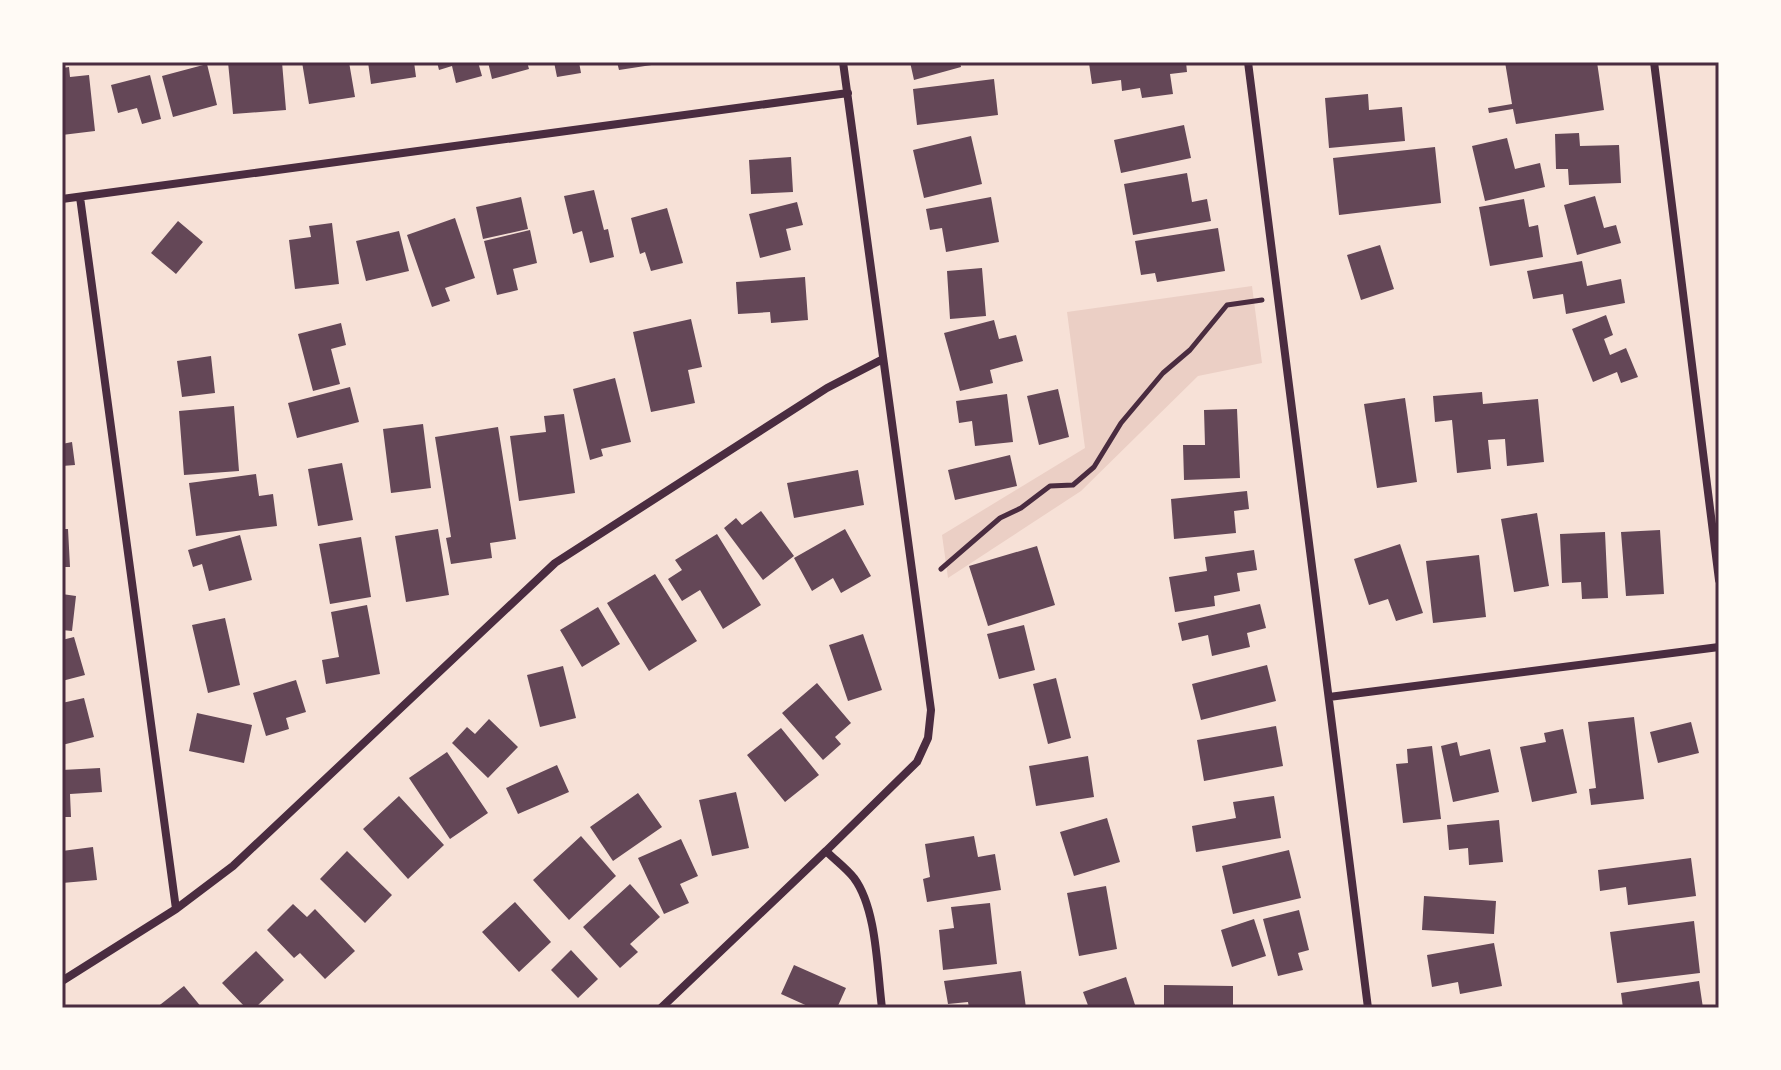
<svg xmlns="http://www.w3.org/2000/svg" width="1781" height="1070" font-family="'IBM Plex Serif',serif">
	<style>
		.green { fill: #ebcfc5 }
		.building { fill: #644757 }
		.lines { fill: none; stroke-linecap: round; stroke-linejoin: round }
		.path { stroke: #4a2c40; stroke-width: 5 }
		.minor { stroke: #4a2c40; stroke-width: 8 }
		.neatline { fill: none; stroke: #4a2c40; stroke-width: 3 }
	</style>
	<rect width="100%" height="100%" fill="#f7e1d7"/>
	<path class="green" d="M1252 286 1262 363 1198 376 1081 491 948 578 942 535 1085 448 1067 312Z"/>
	<path class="building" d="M228 62H282L286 110 233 114Z
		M302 62H349L355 97 309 104Z
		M368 62H414L416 77 371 84Z
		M437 62H478L482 76 456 83 452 66 439 70Z
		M488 62H527L529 69 492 79Z
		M554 62H579L581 73 557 77Z
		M617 62H658V64L619 70Z
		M910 62H960L961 67 914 80Z
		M1098 62H1186L1187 72 1170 74 1173 94 1142 98 1140 88 1122 91 1121 80 1092 84 1089 63Z
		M1505 62H1597L1604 110 1516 124 1513 109 1489 113 1488 108 1512 104Z
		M207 64 217 105 173 117 162 76Z
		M69 67 70 77 89 75 95 131 62 135V68Z
		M150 75 161 119 142 124 137 108 118 113 111 85Z
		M994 79 998 115 917 125 913 89Z
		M1368 94 1369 110 1402 107 1405 141 1329 148 1325 98Z
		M1184 125 1191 158 1121 173 1114 140Z
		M1579 133 1580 146 1619 145 1621 183 1569 185 1568 169H1556L1555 134Z
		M971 136 982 184 924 198 913 150Z
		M1507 138 1515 169 1540 163 1545 187 1485 201 1472 146Z
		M1435 147 1441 203 1339 215 1333 158Z
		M791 157 793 192 751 194 749 160Z
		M1187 173 1192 202 1207 199 1211 221 1133 235 1124 184Z
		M594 190 604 230 608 229 614 257 590 263 582 231 573 234 564 196Z
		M1595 196 1604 228 1616 225 1621 243 1577 255 1564 205Z
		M521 197 528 229 483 239 476 207Z
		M991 197 999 242 946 252 942 228 930 230 926 209Z
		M1524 199 1529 227 1538 225 1543 257 1490 266 1479 207Z
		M797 202 803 225 786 229 791 250 760 258 749 214Z
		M667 208 683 263 651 271 645 252 640 254 631 218Z
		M455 218 475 278 445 288 450 301 432 307 407 235Z
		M178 221 203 242 176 274 151 253Z
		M332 223 339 284 295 289 289 240 311 237 309 226Z
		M1218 228 1225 271 1157 282 1155 273 1141 275 1135 241Z
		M530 230 537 263 513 269 518 290 497 295 484 241Z
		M399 231 409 271 366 281 356 241Z
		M1380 245 1394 289 1361 300 1347 255Z
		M1582 261 1587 286 1621 279 1625 303 1566 314 1563 294 1533 299 1527 271Z
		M982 268 986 316 950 319 947 271Z
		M805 277 808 320 771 323 770 312 738 314 736 282Z
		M1606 315 1613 335 1604 339 1610 355 1626 348 1638 377 1621 383 1617 372 1593 382 1572 329Z
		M691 319 702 367 688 370 695 403 651 412 633 332Z
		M994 320 999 339 1016 335 1023 361 990 370 993 383 960 391 944 333Z
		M341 323 346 345 331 349 340 384 313 391 298 334Z
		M211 356 215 393 182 397 177 361Z
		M615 378 631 442 601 449 603 456 590 460 573 389Z
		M350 387 359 422 297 438 288 403Z
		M1058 389 1069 437 1039 445 1027 396Z
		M1482 392 1483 404 1538 399 1544 462 1507 466 1505 439 1488 440 1491 469 1457 473 1452 420 1435 422 1433 396Z
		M1007 394 1013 442 975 446 972 421 959 423 956 401Z
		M1405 398 1417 482 1377 488 1364 404Z
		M234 406 239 471 184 475 179 411Z
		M1237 409 1240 478 1184 480 1183 445H1205L1204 410Z
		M564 414 575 493 519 501 510 436 546 432 544 416Z
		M423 424 431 488 391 493 383 429Z
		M498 427 516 539 490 543 492 558 451 564 446 538 451 537 435 437Z
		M72 442 75 465 62 466V444Z
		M1010 455 1017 486 955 500 948 470Z
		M342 463 353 520 318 526 308 469Z
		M858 470 864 505 794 518 787 483Z
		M256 474 259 496 273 494 277 526 196 536 189 483Z
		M1247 491 1249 509 1234 511 1236 533 1174 539 1171 499Z
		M761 511 794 556 763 580 724 528 736 518 742 525Z
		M1537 513 1549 586 1514 592 1501 519Z
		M62 529H68L70 567H62Z
		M438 529 449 595 406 602 395 536Z
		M845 529 871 576 841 593 833 578 812 591 794 558Z
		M1660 530 1664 594 1626 596 1621 532Z
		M1605 532 1608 598 1582 599 1581 582 1562 583 1560 534Z
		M717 534 761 605 723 629 700 590 682 601 668 579 682 570 675 560Z
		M240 535 252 580 209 591 202 564 193 567 188 550Z
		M361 537 371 597 330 604 319 544Z
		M1400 544 1423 613 1396 621 1388 599 1369 605 1354 559Z
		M1037 546 1055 605 988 626 969 566Z
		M1254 550 1257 570 1237 573 1240 591 1214 596 1215 606 1175 612 1169 577 1207 571 1205 557Z
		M1479 555 1486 617 1433 623 1426 561Z
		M655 574 697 641 649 671 607 603Z
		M62 594 76 596 72 631 62 630Z
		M1260 604 1266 628 1247 633 1250 647 1212 656 1208 635 1182 641 1178 623Z
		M367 605 380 674 326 684 322 660 339 657 331 612Z
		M598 607 620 644 582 667 560 630Z
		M225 618 240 685 208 693 192 625Z
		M1024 625 1035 670 999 679 987 634Z
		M863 634 882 690 848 701 829 645Z
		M74 637 85 675 62 681V640Z
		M1267 665 1276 701 1201 720 1192 684Z
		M563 666 576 718 540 727 527 675Z
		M1056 678 1071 738 1048 744 1033 684Z
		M296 680 306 712 286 718 289 729 266 736 253 693Z
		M817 683 851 723 835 737 841 744 823 760 782 713Z
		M84 698 94 737 62 745V703Z
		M197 713 252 725 244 763 189 751Z
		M1634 717 1644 799 1591 805 1589 789 1596 788 1588 722Z
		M489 719 518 747 488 778 452 743 467 727 475 734Z
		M1691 722 1699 753 1658 763 1650 732Z
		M1276 726 1283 766 1204 781 1197 740Z
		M781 728 819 775 785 802 747 755Z
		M1563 729 1577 793 1532 802 1520 747 1546 742 1544 733Z
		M1457 742 1460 756 1490 749 1499 792 1453 802 1441 746Z
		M1432 746 1441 819 1403 823 1396 764 1408 763 1407 749Z
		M447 752 488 813 450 839 409 778Z
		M1088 756 1094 797 1036 806 1029 766Z
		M557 765 569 792 518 814 506 788Z
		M100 768 102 792 70 794 71 817H62V770Z
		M736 792 749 848 712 856 699 800Z
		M638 793 662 827 613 861 590 827Z
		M399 796 444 845 408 879 363 829Z
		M1274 796 1281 838 1196 852 1192 826 1236 818 1233 802Z
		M1107 818 1120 862 1074 876 1060 832Z
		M1499 820 1503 862 1469 865 1468 848 1449 850 1447 825Z
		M581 836 616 876 569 920 533 880Z
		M974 836 978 857 995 854 1001 890 927 902 923 879 930 877 925 844Z
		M681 839 698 876 680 884 689 903 664 914 638 858Z
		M93 847 97 880 62 883V851Z
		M1289 850 1301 898 1233 914 1222 866Z
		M347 851 392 895 365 923 320 879Z
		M1691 858 1696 896 1628 905 1626 887 1600 891 1598 870Z
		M630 884 660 917 630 944 638 952 620 968 583 927Z
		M1106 886 1117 949 1079 956 1067 893Z
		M1424 896 1496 901 1494 934 1422 930Z
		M515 902 551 942 519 972 482 932Z
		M990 903 997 964 943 970 939 930 954 928 951 907Z
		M293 904 307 917 315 909 355 951 325 979 300 953 294 958 267 930Z
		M1299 910 1309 950 1298 953 1303 970 1278 976 1263 919Z
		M1254 919 1266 956 1232 967 1221 930Z
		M1694 921 1700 973 1617 983 1610 932Z
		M1494 943 1502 986 1460 994 1458 982 1432 987 1427 955Z
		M571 950 598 979 578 998 551 970Z
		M256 951 284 980 255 1008H246L222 983Z
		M794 965 846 988 837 1008H812L781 994Z
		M1021 971 1026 1008H969L968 1002 948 1004 944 981Z
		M1126 977 1136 1008H1089L1083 992Z
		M1699 981 1703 1008H1623L1621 993Z
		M1164 985 1233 986V1008H1164Z
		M184 986 202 1008H156Z"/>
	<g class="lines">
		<path class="path" d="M941 569 1000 518 1021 508 1050 486 1073 485 1094 467 1121 423 1163 373 1190 350 1227 305 1262 300"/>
		<path class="minor" d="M843 62 931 710 928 738 917 762 826 851C835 860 846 868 854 878 877 909 877 970 882 1008
			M1248 62 1368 1008
			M1654 62 1719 580
			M80 197 176 909
			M62 199 848 93
			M1329 697 1719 647
			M62 981 176 909 233 866 555 563 827 388 883 359
			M661 1008 826 851"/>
	</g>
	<rect width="1781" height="1070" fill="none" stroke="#fffaf5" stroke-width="128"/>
	<rect x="64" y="64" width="1653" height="942" class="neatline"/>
</svg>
